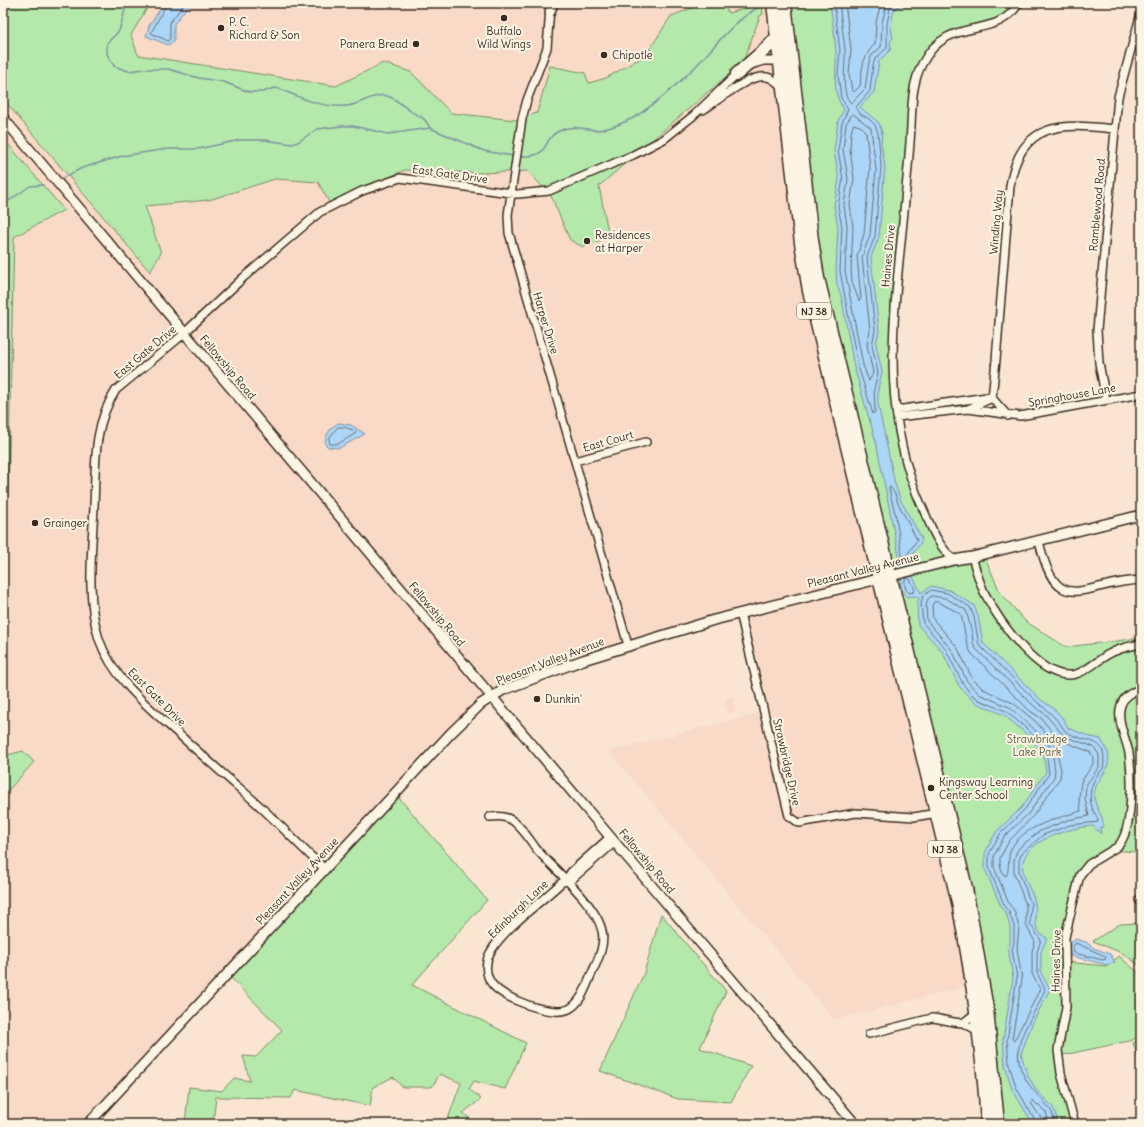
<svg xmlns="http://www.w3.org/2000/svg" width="1144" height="1127" font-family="Delius,sans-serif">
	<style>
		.built { fill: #f9dac7 }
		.green { fill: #b4e9ab; stroke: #788a64 }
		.water { fill: #acd6f7; stroke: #7f91a0 }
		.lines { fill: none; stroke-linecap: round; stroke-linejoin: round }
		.shore { stroke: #686f75; stroke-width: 1 }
		.stream { stroke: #7f91a0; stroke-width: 1.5 }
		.street-casing { stroke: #3b2a1e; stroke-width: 10 }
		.secondary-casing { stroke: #3b2a1e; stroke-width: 12 }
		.highway-casing { stroke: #3b2a1e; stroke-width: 15 }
		.street { stroke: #fcf5e5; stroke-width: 7 }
		.secondary { stroke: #fcf5e5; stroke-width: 9 }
		.highway { stroke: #fcf5e5; stroke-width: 12 }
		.poi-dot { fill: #3b2a1e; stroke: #fcf5e5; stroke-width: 1.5 }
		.labels { text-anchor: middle; stroke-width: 4; stroke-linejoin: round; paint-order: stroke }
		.shield { fill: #fcf5e5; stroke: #75675a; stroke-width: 1 }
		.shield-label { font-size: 10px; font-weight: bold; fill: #3b2a1e }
		.poi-label { font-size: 11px; fill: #3b2a1e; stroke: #fcf5e5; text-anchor: start }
		.street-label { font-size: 11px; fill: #3b2a1e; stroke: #fcf5e5 }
		.park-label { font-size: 11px; fill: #595a41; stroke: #fcf5e5 }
	</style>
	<rect width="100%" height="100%" fill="#fae5d3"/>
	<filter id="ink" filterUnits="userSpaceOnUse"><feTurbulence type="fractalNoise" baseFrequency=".025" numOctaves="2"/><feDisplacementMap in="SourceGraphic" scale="8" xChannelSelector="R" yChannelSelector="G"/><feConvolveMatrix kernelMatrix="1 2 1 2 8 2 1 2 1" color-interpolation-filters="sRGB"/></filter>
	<g filter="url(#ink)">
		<path class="built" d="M3 3H773L973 985 834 1020 609 751 764 712 740 614 519 684 475 710 89 1124H3Z
			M733 696 736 711 726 713 724 703 726 702V698Z"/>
		<path class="green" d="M3 3H150L131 35 138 55 336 86 383 63 411 72 451 113 515 120 537 113 550 66 585 73 589 83 606 78 646 55 671 16 705 3H722L729 13 762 3 763 14 760 16 743 62 599 186 609 237 583 247 570 240 551 196 528 171 481 173 405 170 330 204 318 182 275 179 209 200 145 206 161 253 150 272 3 99Z
			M785 3H1019L1004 20 959 31 925 58 915 80 893 371 907 468 942 547 954 560 983 553 1000 592 1025 621 1066 647 1141 638V837L1136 852 1113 850 1089 864 1080 875 1065 937V962L1107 966 1119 956 1141 975V1036L1129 1041 1059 1056 1074 1124H998L997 1106 829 331Z
			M3 138 64 210 14 237 8 494 3 526Z
			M23 751 34 762 3 796V756Z
			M394 792 487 900 412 985 526 1043 505 1089 474 1081 469 1089 481 1099 463 1113 477 1124H446L461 1083 440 1074 432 1087H402L393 1077 373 1087 370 1106 295 1090 291 1098 216 1097 213 1124H185L189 1087 222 1091 234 1078 250 1081 243 1056 256 1057 282 1030 226 973Z
			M661 914 726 991 700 1048 751 1066 731 1102 678 1099 600 1071 644 973Z
			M1141 923V967L1124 954 1093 941 1120 924Z
			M1141 1039V1086L1139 1071 1140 1063 1133 1043Z"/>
		<path class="water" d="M164 3H190L174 24V41L168 45 146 36 149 26Z
			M830 3H907L896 7C891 16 890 28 893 38L890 42 891 49 879 61 874 92 860 107 879 123 882 133 881 143 885 166 879 237 871 257 879 331 876 344 882 372 878 389V404L895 484 901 501 922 539 920 544 907 562 909 574 913 577 921 593 931 586 949 590 974 605 978 616 983 643 1041 700C1051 706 1064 716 1068 728L1091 737 1101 739C1103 744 1107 749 1108 753 1112 773 1094 778 1094 797 1095 808 1105 817 1103 827H1100L1101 834 1093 826C1072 827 1017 841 1023 871 1025 882 1033 892 1035 903 1037 917 1031 930 1047 938L1041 952V973L1050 989 1032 1024 1021 1054 1028 1076 1037 1091 1053 1107 1059 1124H1033L1012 1089 1005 1065 1003 1040 1013 978 1008 948 1010 943V927L1006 913 1002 909 985 869V853L996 832 1022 807 1046 772 1043 752 1024 732 1004 715 974 702 959 686 942 651 918 625 917 603 919 598 915 596 907 597C901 592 899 582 903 576L876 442 854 367 841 295 837 285 836 271 838 227 834 206 839 179 834 151 838 121 844 109C831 93 837 72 836 53 835 36 832 19 830 3Z
			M339 423 351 425 365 434 339 448 328 447 325 444C325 435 331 426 339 423Z
			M1076 939 1086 942 1094 948 1110 954 1115 962 1107 965 1071 956 1069 953 1070 943Z"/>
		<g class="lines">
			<path class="shore" d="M167 3 151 33 168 41 170 39V22L185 3
				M834 3 840 50 838 74 841 98 848 109 842 123 838 150 843 179 838 206 842 227 840 271 858 366 873 414 875 412 874 389 878 373 872 345 875 330 867 257 875 236 881 166 878 133 875 125 868 118 860 114 856 107 870 91 873 65 875 59 887 48V24L890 8 895 3
				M839 3C841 18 843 34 845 49 846 63 840 94 851 103L865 89 869 62 872 55 881 47 882 23 887 3
				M845 3 851 49 849 74 852 90 854 92 860 86C862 69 862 57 875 44L876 22 881 3
				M853 114 871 128 876 170 870 235 862 257 870 330 867 345 873 373 869 381 863 365 845 271 847 227 844 205 848 179 843 149 846 124Z
				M854 124 862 127 866 133 870 167 864 234 857 256 861 299 859 301 852 282 851 270 853 227 850 205 854 179 850 149 851 133Z
				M338 427H344L356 431V433L338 444H330L329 439Z
				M890 487 895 494 898 503 917 540 905 558 902 556 896 517 889 489Z
				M906 578 910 579 915 590 914 592 909 593C905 590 903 582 906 578Z
				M932 596 945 598 966 610 972 633 973 643 976 649 1035 707 1045 714 1064 736 1094 747 1099 755V767L1086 785 1085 799 1089 816 1068 820 1040 831 1021 846 1017 851 1014 860V873L1026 905V925L1035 942 1032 951V974L1040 989 1014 1041 1012 1039 1022 979 1017 949 1019 927 1014 910 1009 904 994 867V856L1004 837 1029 813 1054 777 1055 771 1052 750 1049 745 1030 725 1009 707 979 694 967 681 952 650 927 621 926 605 928 599Z
				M938 602 961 614 967 644 971 653 1030 711 1041 718 1058 739 1090 752 1093 757V764L1081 782 1079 798 1081 811C1059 818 1022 826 1011 849 1007 858 1010 870 1006 876L1004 875 1000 866V858L1009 841 1033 816 1060 778 1061 770 1055 743 1035 721 1013 703 983 689 972 678 957 647 933 619 932 606 934 602Z
				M1076 943 1105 956 1106 959 1103 960 1074 953 1073 947Z
				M1037 1124 1016 1087 1009 1064 1007 1040 1017 978 1012 949 1014 943V926L1009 912 1005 907 989 868V854L1000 834 1025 809 1049 774 1046 749 1027 729 1006 711 979 700 971 694 963 684 945 648 923 623 921 603 923 596 931 590 947 593 970 607 974 617 979 645 1038 703C1049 711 1058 720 1065 731 1085 745 1109 734 1103 769 1091 780 1087 795 1093 810 1095 814 1098 818 1098 822L1070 825 1043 835 1022 853 1019 860V872L1031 904 1030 924 1041 940 1037 952V973L1045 989C1033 1023 1003 1045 1028 1083 1034 1093 1044 1100 1050 1109 1053 1113 1053 1119 1055 1124
				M1042 1124 1041 1118 1031 1103 1032 1100 1046 1112 1049 1124"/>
			<path class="stream" d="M127 3 119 31 107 43V54L114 66 128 71 145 69H168L199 78 224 82 249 92H263L274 88 280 89C300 98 323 108 346 106 351 106 358 103 363 101 386 90 391 96 409 110 419 118 422 113 430 128
				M519 156C553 158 540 140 559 131 573 124 585 130 598 130 609 129 623 123 633 118 652 107 678 84 694 68 716 46 736 16 766 4
				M63 178 82 168 122 156 167 149H198L240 140H265L292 144 298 142 317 129 342 126H353L388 134 430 128 484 151 513 156
				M3 205 30 186 43 185"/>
			<defs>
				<path id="street" d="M550 8 547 48 527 100 522 119 508 215 509 233 628 645
					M751 65 764 61H780
					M703 110C718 101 750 73 767 77 773 78 778 83 782 87
					M992 398 996 360 1010 186C1020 121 1061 123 1114 129
					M1106 400 1099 363 1097 330 1118 97 1141 13
					M968 409 990 399
					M896 410 987 397 992 398 1008 416
					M897 417 968 409 1020 416 1141 394
					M575 461 646 442
					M1039 541C1057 621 1083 582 1141 580
					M972 557C976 570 979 582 985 594 998 619 1041 684 1076 674 1087 671 1097 661 1107 655 1117 649 1129 646 1141 644
					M954 560C937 545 932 528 923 509 875 404 897 299 906 189 908 168 910 147 911 126 912 105 912 83 922 64 949 12 995 43 1019 3
					M740 613 789 816 799 823 856 813 914 817 937 813
					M490 817C499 816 506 816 513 821 524 829 530 841 538 851 556 871 597 905 602 931 606 947 595 965 589 980 585 990 580 1003 569 1009 552 1017 503 999 492 984 485 975 485 962 490 953 502 930 541 902 561 883L566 880H571L615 842
					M325 869C300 847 278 822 253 800 229 779 206 759 183 738 152 710 113 680 99 639 86 598 92 550 94 507 96 465 92 427 116 390L179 338 244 277 320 212 362 191 400 178 518 194 549 191 633 155 664 139 693 116 738 73
					M566 880 571 872 610 837
					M1139 900 1141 898
					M977 1012 963 1023 979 1031
					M869 1034 932 1018C943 1019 952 1023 963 1023
					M1075 1124 1061 1073 1058 1050 1066 1007 1065 937 1080 875 1089 864 1117 847C1134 831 1132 775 1129 753 1126 738 1116 720 1121 705 1124 696 1133 692 1141 688"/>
				<path id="secondary" d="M550 12 553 3
					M3 118 639 871 855 1124
					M88 1124 451 733 481 704 503 690 583 660 714 620 954 560 972 557 1141 515"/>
				<path id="highway" d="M773 3 801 243 809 291 958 902C972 976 983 1049 987 1124
					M785 3 812 240 818 278 966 888 987 1009 998 1124
					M737 74 769 46 777 37"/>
			</defs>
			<use href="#street" class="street-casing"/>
			<use href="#secondary" class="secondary-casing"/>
			<use href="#highway" class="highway-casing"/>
			<use href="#street" class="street"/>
			<use href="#secondary" class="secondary"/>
			<use href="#highway" class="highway"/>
		</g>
	</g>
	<g class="poi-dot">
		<circle cx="504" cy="18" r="4"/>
		<circle cx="221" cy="28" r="4"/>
		<circle cx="416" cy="44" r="4"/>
		<circle cx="604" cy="55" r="4"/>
		<circle cx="587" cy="241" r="4"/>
		<circle cx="35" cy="523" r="4"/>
		<circle cx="537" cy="699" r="4"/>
		<circle cx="931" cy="788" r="4"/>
	</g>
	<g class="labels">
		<g class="shield">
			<rect x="797" y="303" width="34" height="16" rx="3"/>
			<rect x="928" y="841" width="34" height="16" rx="3"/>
		</g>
		<g class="shield-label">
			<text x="814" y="315">NJ 38</text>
			<text x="945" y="853">NJ 38</text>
		</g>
		<g class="poi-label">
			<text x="229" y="26">P. C.<tspan x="229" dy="13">Richard &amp; Son</tspan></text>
			<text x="504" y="35" text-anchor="middle">Buffalo<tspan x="504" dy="13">Wild Wings</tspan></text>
			<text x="408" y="48" text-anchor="end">Panera Bread</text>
			<text x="612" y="59">Chipotle</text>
			<text x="595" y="239">Residences<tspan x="595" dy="13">at Harper</tspan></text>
			<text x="43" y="527">Grainger</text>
			<text x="545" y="703">Dunkin'</text>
			<text x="939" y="786">Kingsway Learning<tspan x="939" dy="13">Center School</tspan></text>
		</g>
		<g class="street-label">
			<text transform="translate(450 174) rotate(8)" y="4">East Gate Drive</text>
			<text transform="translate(1097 205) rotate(-85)" y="4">Ramblewood Road</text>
			<text transform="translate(996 222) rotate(-85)" y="4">Winding Way</text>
			<text transform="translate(888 256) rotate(-85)" y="4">Haines Drive</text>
			<text transform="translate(546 323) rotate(73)" y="4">Harper Drive</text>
			<text transform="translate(145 352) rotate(-40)" y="4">East Gate Drive</text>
			<text transform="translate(228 367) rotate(50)" y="4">Fellowship Road</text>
			<text transform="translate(1072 395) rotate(-10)" y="4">Springhouse Lane</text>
			<text transform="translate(608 441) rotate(-16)" y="4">East Court</text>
			<text transform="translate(863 570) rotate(-14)" y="4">Pleasant Valley Avenue</text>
			<text transform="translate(437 614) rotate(50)" y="4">Fellowship Road</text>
			<text transform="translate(550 661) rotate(-21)" y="4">Pleasant Valley Avenue</text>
			<text transform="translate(157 697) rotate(45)" y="4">East Gate Drive</text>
			<text transform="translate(787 762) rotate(77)" y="4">Strawbridge Drive</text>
			<text transform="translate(647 861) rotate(50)" y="4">Fellowship Road</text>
			<text transform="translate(297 881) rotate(-47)" y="4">Pleasant Valley Avenue</text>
			<text transform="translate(518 909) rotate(-44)" y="4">Edinburgh Lane</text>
			<text transform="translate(1056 961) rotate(-89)" y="4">Haines Drive</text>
		</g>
		<g class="park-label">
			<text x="1037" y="743">Strawbridge<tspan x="1037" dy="13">Lake Park</tspan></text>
		</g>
	</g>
	<rect width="1144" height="1127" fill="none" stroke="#fcf5e5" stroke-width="16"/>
	<rect x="8" y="8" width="1128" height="1111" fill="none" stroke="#3b2a1e" stroke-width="1.5" filter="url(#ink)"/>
</svg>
